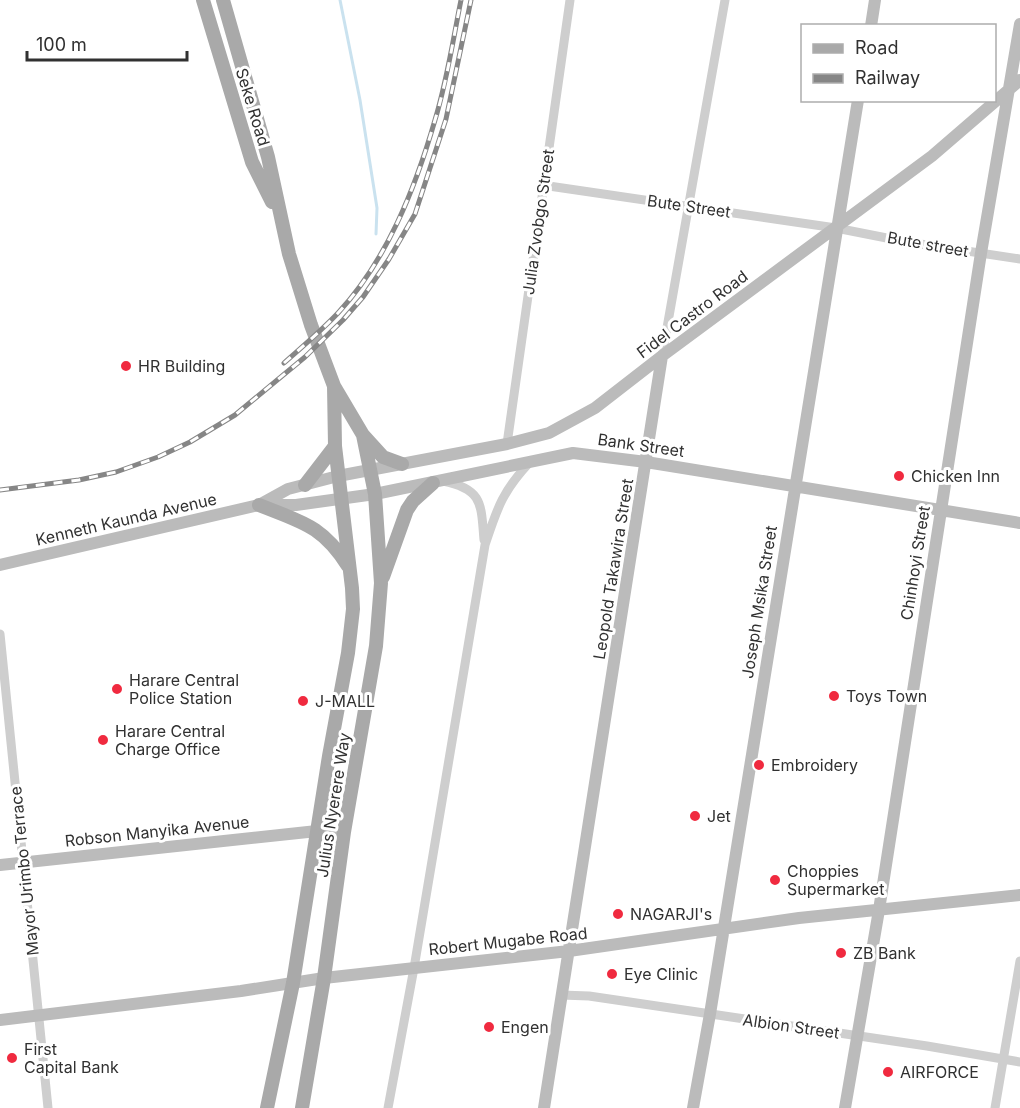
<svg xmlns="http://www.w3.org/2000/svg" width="1020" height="1108" font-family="Inter,sans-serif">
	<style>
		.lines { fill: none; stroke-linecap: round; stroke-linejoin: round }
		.stream { stroke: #cae2ef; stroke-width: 3 }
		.street { stroke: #cecece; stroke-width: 9 }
		.secondary { stroke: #bbb; stroke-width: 12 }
		.primary { stroke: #a9a9a9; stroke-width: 14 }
		.rail-casing { stroke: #868686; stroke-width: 5 }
		.rail { stroke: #fff; stroke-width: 3; stroke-dasharray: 9; stroke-linecap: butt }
		.poi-dot { fill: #f02a3f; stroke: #fff; stroke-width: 2 }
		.labels { text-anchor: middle; stroke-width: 6; stroke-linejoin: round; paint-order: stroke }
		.street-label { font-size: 16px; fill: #313131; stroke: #fff }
		.poi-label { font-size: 16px; fill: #313131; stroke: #fff; text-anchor: start }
	</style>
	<rect width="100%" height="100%" fill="#fff"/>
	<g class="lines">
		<path class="stream" d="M340 0 360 100 377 208 376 234"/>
		<path class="street" d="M542 185 836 228 907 242 1020 259
			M662 356 725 0
			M507 444 570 0
			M443 481C483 489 481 504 484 540
			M0 634 48 1108
			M561 995 589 996 927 1046 1020 1062
			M388 1108 414 968 485 545C497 509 502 492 529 463
			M995 1108 1020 961"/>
		<path class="secondary" d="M871 26 875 0
			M259 505 288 489 338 476 507 444 549 433 595 408 662 356 932 156 1020 80
			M0 565 259 505H296L375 494 573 453 646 462 1020 523
			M0 865 317 831 344 832
			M0 1020 241 991 324 978 569 951 799 918 1020 895
			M544 1108 662 356
			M693 1108 710 1014 858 100
			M845 1108 879 910 981 253 1020 24"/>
		<path class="primary" d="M203 0 252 162 272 202
			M223 0 268 157 289 254 311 325 334 386 363 435 383 457 402 464
			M305 485 335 446
			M259 505C301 522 322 525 348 566
			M383 577 407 510 413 501 433 483
			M267 1108 293 983 329 756 348 653 353 609 352 588 335 446 334 386
			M302 1108 324 978 344 832 376 646 381 583 375 494 363 435"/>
		<defs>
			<path id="rail" d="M284 363C302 347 321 331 338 313 387 260 415 189 435 120 447 81 453 40 461 0
				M0 490 79 480 116 472 158 457 190 442 235 415 305 357 343 320 363 297 389 259 415 214 446 119 471 0"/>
		</defs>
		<use href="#rail" class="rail-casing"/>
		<use href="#rail" class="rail"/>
	</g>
	<g class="poi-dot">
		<circle cx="126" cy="366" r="6"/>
		<circle cx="899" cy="476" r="6"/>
		<circle cx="117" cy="689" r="6"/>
		<circle cx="834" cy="696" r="6"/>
		<circle cx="303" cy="701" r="6"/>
		<circle cx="103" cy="740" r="6"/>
		<circle cx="759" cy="765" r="6"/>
		<circle cx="695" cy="816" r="6"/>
		<circle cx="775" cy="880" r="6"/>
		<circle cx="618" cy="914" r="6"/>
		<circle cx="841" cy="953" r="6"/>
		<circle cx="612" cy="974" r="6"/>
		<circle cx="489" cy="1027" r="6"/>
		<circle cx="12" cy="1058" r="6"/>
		<circle cx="888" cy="1072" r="6"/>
	</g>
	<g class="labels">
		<g class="street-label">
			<text transform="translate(253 107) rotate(73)" y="6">Seke Road</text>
			<text transform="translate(689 206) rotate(8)" y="6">Bute Street</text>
			<text transform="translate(538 222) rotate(-82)" y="6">Julia Zvobgo Street</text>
			<text transform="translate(928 244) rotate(10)" y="6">Bute street</text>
			<text transform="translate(692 314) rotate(-37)" y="6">Fidel Castro Road</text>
			<text transform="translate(641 445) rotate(8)" y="6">Bank Street</text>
			<text transform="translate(126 519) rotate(-13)" y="6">Kenneth Kaunda Avenue</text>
			<text transform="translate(915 563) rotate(-81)" y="6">Chinhoyi Street</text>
			<text transform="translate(613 569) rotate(-81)" y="6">Leopold Takawira Street</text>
			<text transform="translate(759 602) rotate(-81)" y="6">Joseph Msika Street</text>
			<text transform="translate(333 805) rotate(-81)" y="6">Julius Nyerere Way</text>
			<text transform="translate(157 831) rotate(-6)" y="6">Robson Manyika Avenue</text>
			<text transform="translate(24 871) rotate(-96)" y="6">Mayor Urimbo Terrace</text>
			<text transform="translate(508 941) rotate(-6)" y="6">Robert Mugabe Road</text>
			<text transform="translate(791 1026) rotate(8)" y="6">Albion Street</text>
		</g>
		<g class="poi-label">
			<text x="138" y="372">HR Building</text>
			<text x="911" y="482">Chicken Inn</text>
			<text x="129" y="686">Harare Central<tspan x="129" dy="18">Police Station</tspan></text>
			<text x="846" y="702">Toys Town</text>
			<text x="315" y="707">J-MALL</text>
			<text x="115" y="737">Harare Central<tspan x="115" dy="18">Charge Office</tspan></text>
			<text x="771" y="771">Embroidery</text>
			<text x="707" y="822">Jet</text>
			<text x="787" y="877">Choppies<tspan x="787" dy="18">Supermarket</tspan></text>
			<text x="630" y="920">NAGARJI's</text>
			<text x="853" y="959">ZB Bank</text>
			<text x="624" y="980">Eye Clinic</text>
			<text x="501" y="1033">Engen</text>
			<text x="24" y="1055">First<tspan x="24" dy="18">Capital Bank</tspan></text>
			<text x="900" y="1078">AIRFORCE</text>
		</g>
	</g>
	<rect x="801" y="24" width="195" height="78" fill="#ffffff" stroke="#adadad" stroke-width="1.5"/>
	<rect x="813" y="44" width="30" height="9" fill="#a9a9a9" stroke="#adadad" stroke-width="1.5"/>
	<text x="855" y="54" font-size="18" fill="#313131">Road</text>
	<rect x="813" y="74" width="30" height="9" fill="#868686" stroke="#adadad" stroke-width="1.5"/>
	<text x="855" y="84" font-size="18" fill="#313131">Railway</text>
	<path d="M27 51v9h160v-9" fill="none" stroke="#313131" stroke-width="3"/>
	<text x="36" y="51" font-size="18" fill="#313131" stroke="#ffffff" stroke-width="4.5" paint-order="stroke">100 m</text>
</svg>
